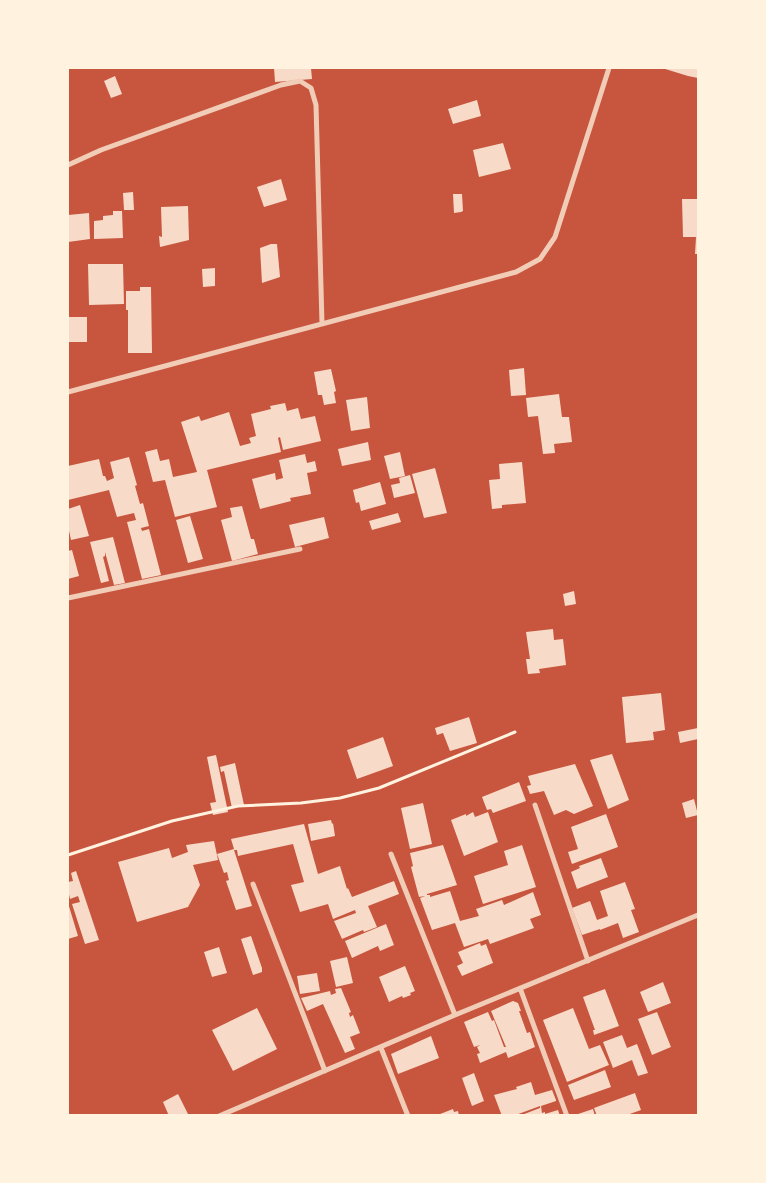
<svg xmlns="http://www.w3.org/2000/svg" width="766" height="1183" font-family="Helvetica,sans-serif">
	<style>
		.building { fill: #f7dbc8 }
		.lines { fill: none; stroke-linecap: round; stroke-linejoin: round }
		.path { stroke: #fff3e0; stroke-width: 3 }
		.minor { stroke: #f1ccb7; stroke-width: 5 }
	</style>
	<rect width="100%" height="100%" fill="#c8553d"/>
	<path class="building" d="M274 68H311L312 79 275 82Z
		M662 68H698V78L688 76Z
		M115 76 122 94 111 98 104 81Z
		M477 100 481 116 453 124 448 109Z
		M503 143 511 169 479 177 473 150Z
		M281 179 287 200 264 207 257 187Z
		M133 192 134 210H124L123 193Z
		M453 194H462L463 211 461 212 454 213Z
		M682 199H698V254H695L696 237H683Z
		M188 206 189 240 160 247 159 236 162 237 161 207Z
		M113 211H122L123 238 94 239V221L103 220V216L113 215Z
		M89 213 90 239 68 242V215Z
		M271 244H277L280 277 262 283 260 248Z
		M88 264H123L124 304 89 305Z
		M215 268V286L203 287 202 269Z
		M140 287H151L152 353H128V310H126V291H140Z
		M68 317H87V342H68Z
		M524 368 526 395 511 396 509 370Z
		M331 369 336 391 334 392 336 403 324 405 322 395H318L314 372Z
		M559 394 562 417H569L572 442 554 444 555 453 543 454 538 416 528 417 526 398Z
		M367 397 370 428 351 431 346 400Z
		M285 403 287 411 298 408 301 419 315 416 321 441 283 450 280 437 278 438 281 452 207 470 217 507 175 517 165 480 153 482 145 452 157 449 160 461 169 459 173 477 197 472 181 422 199 416 201 421 229 412 240 446 251 443 249 438 256 436 251 414 271 409 270 406Z
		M368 442 371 460 342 466 338 449Z
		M400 452 405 476 390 479 384 456Z
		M305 454 307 463 315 461 317 471 307 473 311 494 290 498 291 501 260 509 252 479 275 473 276 480 283 478 279 460Z
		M129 457 137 485 135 486 140 504 143 503 149 526 141 528 142 531 149 529 161 575 142 579 127 522 136 520 134 513 117 517 109 490 68 500V466L99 459 103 476H105L107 481 114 478 110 462Z
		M522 462 526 503 502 505V508L492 509 489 480 500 479 499 464Z
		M435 468 447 513 424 518 412 474Z
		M410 475 415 493 394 498 391 485 400 483 399 478Z
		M380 482 386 504 361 511 359 502 356 503 353 490Z
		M80 505 89 536 71 540 68 526V509Z
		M242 506 251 539H254L258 554 232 561 221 520 232 517 230 508Z
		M398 513 401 522 372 530 369 521Z
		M190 516 203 559 188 563 176 520Z
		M324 517 329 538 295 547 289 525Z
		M113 537 125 583 114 585 105 552V556L103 557 109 581 101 583 90 542Z
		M72 550 79 576 68 579V551Z
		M574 591 576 604 565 606 563 594Z
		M553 629 554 640 563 639 566 665 539 669 540 673 528 674 526 659H530L526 632Z
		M661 693 665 730 653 732 654 740 626 743 622 697Z
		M469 717 477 743 450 751 443 733 437 735 435 728Z
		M698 728V739L680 743 678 732Z
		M383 737 393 766 357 779 347 750Z
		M612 754 629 800 608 809 590 760Z
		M216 755 228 812 213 815 210 803 216 802 207 757Z
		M235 763 244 805 232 808 224 771 221 772 220 767Z
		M575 764 593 806 574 814 566 810 554 815 544 791 530 794 527 786 531 785 528 776Z
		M519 782 526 801 493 813 491 809 487 810 482 797Z
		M694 799 698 815 686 818 682 803Z
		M423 803 432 844 410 849 401 808Z
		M473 812 475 817 488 812 498 842 464 856 451 820 466 814V816Z
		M606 814 618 847 572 864 568 852 578 849 571 827Z
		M331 820 332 824 333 823 335 836 311 841 308 824Z
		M304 824 318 874 340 866 347 889 348 888 352 897 394 881 399 894 368 906 377 927 364 932 363 930 342 939 334 921 356 913 355 910 333 919 328 904 300 912 291 885 304 882 293 844 238 856 237 850H234L252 906 236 910 226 881 229 880 227 872 224 873 217 854 234 849 231 839Z
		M214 841 218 860 193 865 200 885 188 907 137 922 118 862 169 848 172 858 188 852 186 845Z
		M443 845 457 885 427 894V895H430V897L450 891 460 921 479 916 476 909 502 900 504 905 533 892 541 915 530 919 534 928 490 944 488 939 464 947 455 923 432 930 420 898 425 896 419 897 411 867 413 866 410 853Z
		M522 845 536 887 483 904 474 876 508 865 504 851Z
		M601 858 608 877 577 889 571 872 580 868 579 866Z
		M76 871 99 940 85 944 72 904 80 902 78 896 70 899 68 890V882L73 881 71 873Z
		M625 882 635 909 631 910 639 932 623 938 618 923 600 930V929L582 935 572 908 590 901 597 920 608 916 600 891Z
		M68 903 78 936 68 939Z
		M386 924 394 945 380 951 378 946 352 958 345 941Z
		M251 936 262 968V972L253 975 241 939Z
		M480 943 481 946 486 944 493 963 462 976 457 966 463 963 458 952Z
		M219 947 227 973 212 977 204 952Z
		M347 957 353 983 336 987 330 961Z
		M405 966 415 991 410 993 411 995 403 998 402 996 389 1002 379 977Z
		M317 973 320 991 300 994 297 976Z
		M663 982 671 1003 648 1012 640 992Z
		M341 988 351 1012 349 1013 350 1017 353 1015 360 1033 350 1037 355 1049 345 1053 323 1004 307 1011 301 998 330 991 331 995 336 993 335 989Z
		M605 989 619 1026 594 1035 593 1030H595L583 997Z
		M513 1001 518 1003 521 1011H519L527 1033 530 1032 535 1047 508 1058 506 1052 480 1063 477 1054 480 1053 477 1047 480 1045 474 1047 464 1022 488 1012 492 1021 494 1020 504 1047H506L491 1011Z
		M257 1008 277 1049 233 1071 212 1030Z
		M573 1008 589 1049 600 1045 609 1065 567 1082 543 1020Z
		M657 1012 671 1047 652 1055 638 1019Z
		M622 1035 627 1048 637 1044 648 1073 638 1076 632 1060 613 1068 603 1042Z
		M431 1036 439 1058 398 1074 391 1054Z
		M605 1070 611 1087 574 1100 568 1085Z
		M474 1073 484 1101 472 1106 462 1078Z
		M531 1082 535 1095 552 1090 556 1100V1101L541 1106 542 1113 545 1112V1114L558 1110 560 1116H519L540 1108V1106L513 1116H502L494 1095 517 1089 516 1087Z
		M635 1093 641 1110 624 1116H597L594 1108Z
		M178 1094 189 1116H169L163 1102Z
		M453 1109 454 1112 458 1111 459 1116H435Z
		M593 1109 595 1116H575V1115Z"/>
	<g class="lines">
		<path class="path" d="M68 855 172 821 238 806 301 803 340 798 379 788 515 732"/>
		<path class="minor" d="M68 165 101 150 281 85 300 81 311 88 316 105 322 324
			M68 392 516 272 540 259 555 237 609 68
			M68 598 300 549
			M535 805 588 961
			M391 854 455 1015
			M253 884 325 1071
			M520 988 567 1116
			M381 1048 408 1116
			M219 1116 455 1015 698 915"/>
	</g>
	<rect width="766" height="1183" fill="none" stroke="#fff3e0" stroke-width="138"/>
</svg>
